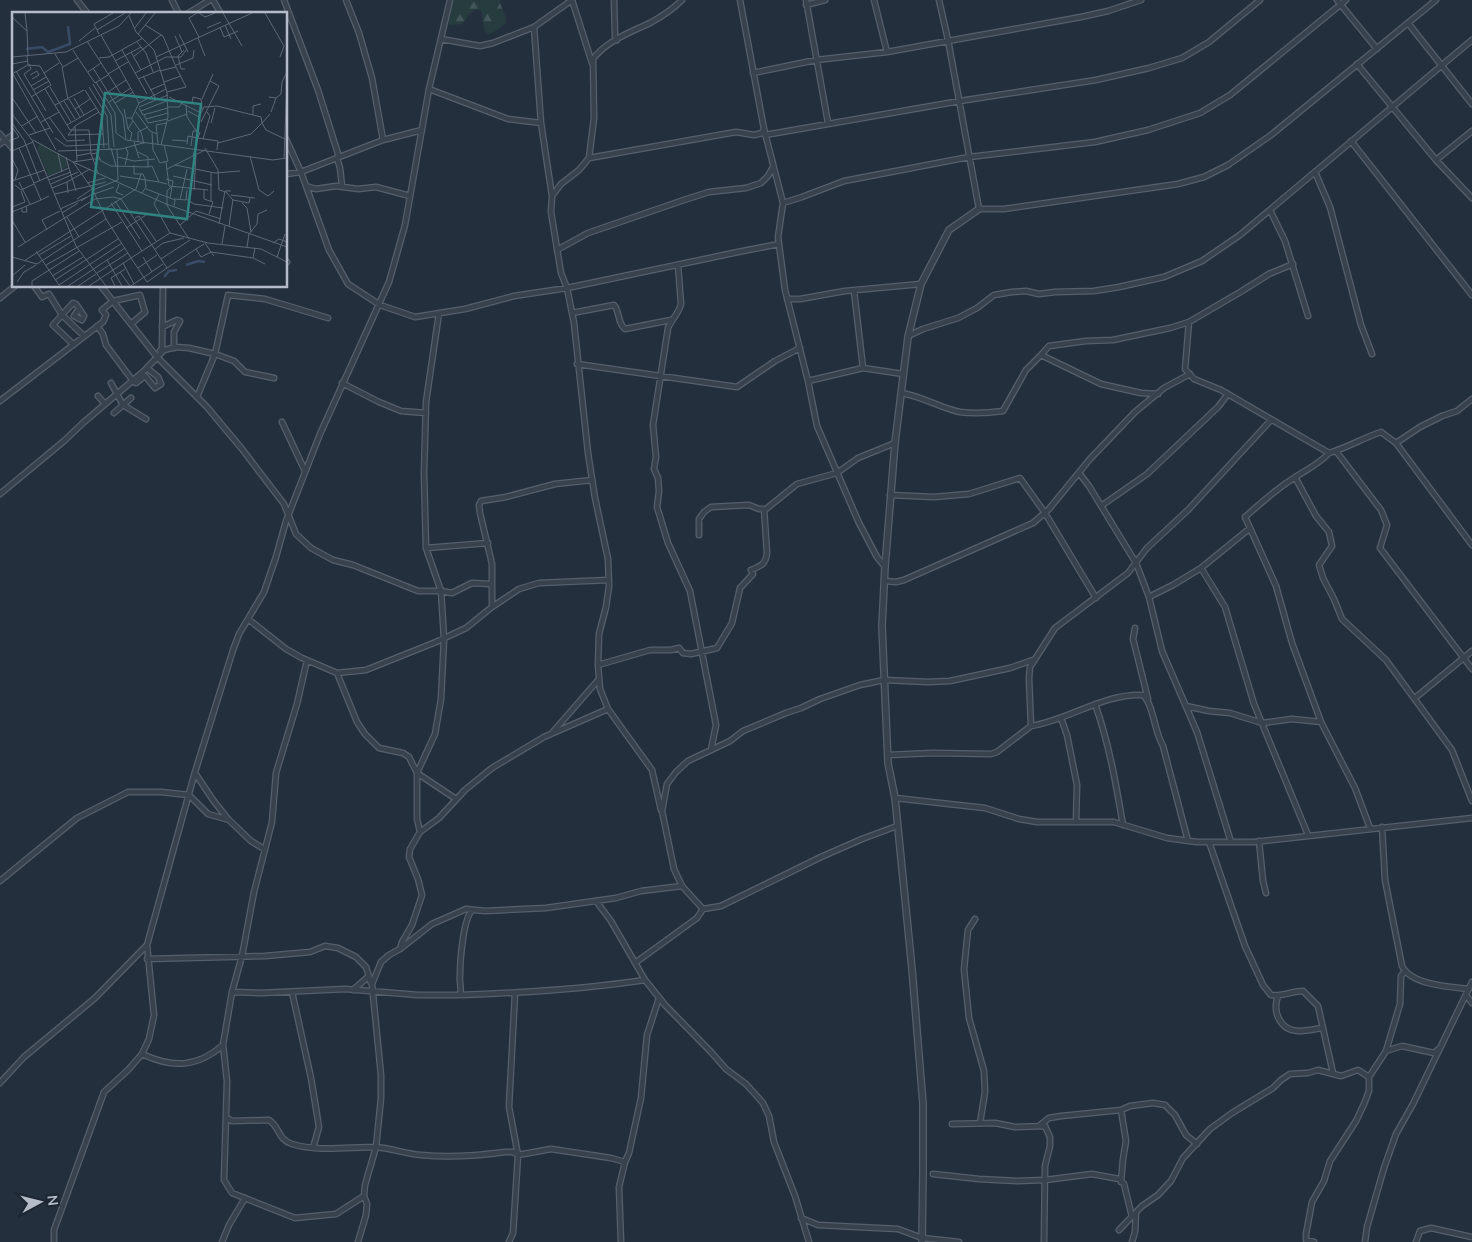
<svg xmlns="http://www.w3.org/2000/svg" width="1472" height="1242" font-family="Mulish,sans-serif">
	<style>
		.forest { fill: url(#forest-firs) }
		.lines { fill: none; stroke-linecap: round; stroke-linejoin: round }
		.minor-casing { stroke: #565f6c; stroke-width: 7 }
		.tertiary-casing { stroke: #565f6c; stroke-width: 8 }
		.minor { stroke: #38414e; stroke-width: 4.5 }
		.tertiary { stroke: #38414e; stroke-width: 5.5 }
		.inset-river { fill: none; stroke: #394c67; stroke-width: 2.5 }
		.inset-road { fill: none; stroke: #5e6776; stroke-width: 1 }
		.view { fill: #308480; fill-opacity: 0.15; stroke: #308480; stroke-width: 2.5 }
		.inset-edge { fill: none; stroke: #b4bcc9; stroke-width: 2.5 }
	</style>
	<defs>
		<pattern id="forest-firs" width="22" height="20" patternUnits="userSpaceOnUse" patternTransform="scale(1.25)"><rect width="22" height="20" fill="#263c3f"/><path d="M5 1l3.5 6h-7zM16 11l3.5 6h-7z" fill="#435659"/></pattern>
	</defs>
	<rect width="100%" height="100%" fill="#242f3e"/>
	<path class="forest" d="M450 0H500C500 8 507 14 506 23L494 32 488 34 484 30 482 13 480 10 476 9 469 15 462 24 450 25 446 21Z"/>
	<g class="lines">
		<defs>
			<path id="minor" d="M77 0 88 14
				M172 0 179 14
				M213 0 221 14
				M284 0 318 90 339 157
				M346 0 359 33 372 78 383 140
				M572 0 592 63
				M614 0 615 36 617 40
				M740 0 764 129 783 203 778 237 785 290 808 381 817 426 859 523 877 557 885 567
				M806 0 828 123
				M874 0 887 52
				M939 0 948 40 979 209H1004L1178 184 1204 177 1228 165 1271 135 1436 0
				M1337 0 1377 49
				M806 5 825 0
				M187 14 210 0
				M1408 23 1472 104
				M534 27 541 123 552 196
				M441 39 480 46 493 43 534 27 572 0
				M1357 64 1436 160 1472 198
				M753 73 816 60 887 52 1081 17 1108 11 1141 0
				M429 89 508 119 541 123
				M0 134 14 150
				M765 135 960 101 1096 80 1149 68 1182 58 1209 42 1260 0
				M286 139 301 172 329 250 348 284 380 305 415 317 465 309 514 296 567 288 738 252 779 244
				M1351 141 1472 295
				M0 144 14 134
				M337 158 340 168 342 186
				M589 158 736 132 754 135 762 133 764 129
				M1436 160 1472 131
				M1315 172 1330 207 1361 325 1372 354
				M286 174 301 172 383 140 422 130
				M306 186 316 189 336 186 358 189 376 187 410 196
				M783 203 802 197 844 181 969 157 1095 142 1148 130 1200 113 1230 95 1346 0
				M1270 210 1285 241 1308 316
				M557 250 588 233 684 200 709 192 746 188 761 183 768 176 773 167
				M286 261 287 262
				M678 265 681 304C679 313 672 319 668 328L653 425 656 457 654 469 658 478 659 491 657 507 668 543 690 591 716 725 711 750
				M34 286 42 297 49 294 62 315 53 325 73 344
				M101 286 157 357 207 407 242 449 284 504 296 534 311 548 333 560 353 565 418 591H441L452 593 472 583 491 584
				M854 291 863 368 903 374
				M0 298 15 286
				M787 299H800L845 291 921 284
				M78 310 74 316 82 320 84 316 76 304 73 303 62 315 84 336
				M572 313 614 305C620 311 617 323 625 329L671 320
				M1189 322 1185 369 1194 379 1221 390 1329 453C1347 448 1363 438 1381 432L1396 443 1420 427 1442 416 1457 411 1472 399
				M97 326 103 334 106 345 133 381 136 383 145 376 155 388 161 384 158 377 147 368
				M162 327 177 320 180 321 174 332V348
				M908 336 923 329 958 318 977 308 994 295 1012 292 1026 291 1039 294 1055 292 1094 291 1119 287 1164 277 1202 261 1240 235 1472 40
				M160 351 162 348 163 286
				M1041 355 1049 346 1086 341 1113 340 1170 328 1189 322 1242 291 1269 274 1293 264
				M577 364 737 387 775 361 800 348
				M808 381 863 368
				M111 383 123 405 131 398
				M342 383 379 402 401 411 426 413
				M901 393C922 396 940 408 960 412 974 414 989 413 1003 411L1026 370 1041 355 1101 384 1141 393 1158 394
				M98 396 105 404
				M197 397 215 354 228 295 265 299 328 318
				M0 401 103 322 106 315 102 310 113 301 140 295 145 312 131 324
				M114 413 123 405 146 419
				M282 422 305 471
				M1396 443 1472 545
				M1336 451 1381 510 1387 525 1380 548 1472 669
				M1329 453C1318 465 1307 469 1294 478 1276 489 1261 503 1245 517L1276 586 1292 643 1321 722 1355 788 1370 828
				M1079 473 1089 486 1136 563 1149 597
				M1295 477 1316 516 1329 532 1332 546 1319 565 1323 578 1334 599 1342 619 1386 660 1452 750 1472 801
				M0 494 64 441 84 422 144 371 164 350 176 347 189 348 215 354 234 361 245 372 274 378
				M890 495 934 497 969 494 1020 478 1045 513 1096 598
				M1101 506 1147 474 1218 407 1228 394
				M699 535V519L704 512 711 507 749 505 759 509H766L797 484 837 473 858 458 895 443
				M426 548 488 543
				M1201 568 1225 607 1254 704 1308 835
				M885 581 896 582 904 580 1033 523 1049 509 1090 459 1135 412 1164 388 1190 374
				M492 607 519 589 539 583 609 580
				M248 619 286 649 302 658 337 673 366 670 436 642 466 628 492 607V564L480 513 479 505 481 501 506 497 555 484 592 480
				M1135 628 1133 639 1148 699
				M598 665 599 634 606 607 609 586 608 559 595 498 588 453 574 323 567 288 561 273 551 212 552 196 561 184 579 170 589 158 594 118 593 59C606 41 631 32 650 23 661 17 673 9 682 0
				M337 673 357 722 365 734 379 748 403 753 409 757 417 773 456 799
				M1415 698 1472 651
				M1095 704C1109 743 1116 784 1123 825
				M1186 706 1209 711 1230 713 1262 723 1292 719 1321 722
				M608 709 652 770 661 810
				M1061 718 1067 735 1077 785 1076 822
				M1031 726C1070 720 1103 693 1143 695 1154 706 1154 731 1163 746L1188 841
				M552 733 599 679
				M888 755 933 753 991 754 997 752 1031 726 1029 678 1030 667 1055 628 1128 573 1147 548 1188 510 1271 420
				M195 773 213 800 228 819
				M895 798 985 808 1019 819 1037 822H1114L1167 838 1197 842H1254L1472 818
				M897 826 862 839 821 857 721 906 703 909 682 886 674 869 662 811 667 784 676 772 688 761 730 741 743 731 786 713 801 708 820 699 860 685 884 680 928 682 950 681 1010 668 1033 660
				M1382 827 1385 880 1402 966C1411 985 1450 987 1469 989
				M420 832 417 819V773L435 734 441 699 444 639 441 591 426 548 424 473 426 402 439 313
				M1259 841 1263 881 1266 893
				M1209 842 1245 946 1263 985 1271 995C1282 997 1292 991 1303 991L1318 1006 1333 1073
				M1231 842 1197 732 1162 651 1149 597 1173 585 1201 568 1249 529
				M0 881 77 818 128 792H161L189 795 208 814 229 820 251 841 264 849
				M596 901 611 921 645 980 665 1005 711 1052 726 1069 746 1084 763 1103 769 1116 774 1142 795 1196 809 1242
				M975 919 968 930 964 969 969 1018 984 1071 985 1092 980 1123
				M400 949 402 942 412 925 422 895 418 879 409 857 410 849 420 832 439 818 465 790 492 768 544 737 608 709 600 689 598 665 650 650H671L679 648 683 653 691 654 717 648 732 623 740 588 753 574 751 570C761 566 766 564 767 553L764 509
				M147 959 265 956 310 952 325 946 338 948 356 957 366 967 371 983
				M635 963 697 918 703 909
				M353 990 369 976
				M232 992 242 956 254 892 272 822 276 773 297 704 307 660
				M292 992 311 1078 319 1127 313 1148
				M460 995C522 993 584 989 645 980
				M1466 995 1472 1003
				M1278 996C1272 1012 1280 1030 1298 1031 1306 1031 1315 1029 1322 1028
				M223 1045 227 1081 224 1180 232 1193 295 1218 336 1214 364 1196
				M1386 1051 1400 1004 1401 976 1405 971
				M142 1054C172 1068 197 1068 223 1045L232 992 261 993 345 989 418 995H460C462 989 459 982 460 975 460 963 463 916 473 910
				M0 1083 24 1057 95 998 147 945 195 772 233 650 239 634 264 592 276 557 286 521 320 434 389 282 405 225 429 89 450 0
				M1121 1110 1126 1141 1123 1159 1121 1182
				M227 1118 232 1121 269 1120C280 1127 277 1139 292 1144 318 1152 348 1147 375 1147 391 1148 406 1154 421 1155 450 1158 476 1156 505 1152H513L518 1155 551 1149 611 1158 625 1162
				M952 1124 995 1123 1015 1127 1045 1126 1050 1137V1146L1045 1166 1044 1242
				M1039 1126 1049 1118 1061 1116 1121 1110 1130 1106 1153 1103 1165 1105 1175 1115 1186 1135 1197 1144
				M933 1174 979 1179 1017 1181 1045 1180 1092 1174 1119 1179 1124 1184 1132 1217
				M801 1218 818 1225 898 1229 922 1238 959 1242
				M1119 1230 1142 1206 1158 1195 1171 1181 1183 1158 1210 1129 1232 1113 1273 1088 1281 1080 1290 1074 1308 1073 1318 1070 1341 1076 1358 1070 1369 1077 1386 1051 1402 1046 1434 1053 1440 1048
				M54 1242V1230L104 1092 128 1070 142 1054 149 1039 154 1015 147 945
				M222 1242 229 1225 245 1198
				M358 1242 366 1215 367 1204 364 1196 365 1185 376 1147 381 1098V1075L372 984 381 962 389 955 400 949 432 924 466 909 485 911 546 908 616 898 641 891 682 886
				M509 1242 513 1233 518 1155 509 1107 515 993
				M621 1242 619 1187 625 1162 629 1153 641 1098 647 1035 659 998
				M1132 1242 1135 1232 1136 1213
				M1314 1242 1306 1240V1234L1312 1202 1324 1181 1330 1161 1356 1121 1364 1104 1369 1091V1077
				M1365 1242 1367 1227 1384 1168 1396 1134 1413 1104 1472 982
				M1416 1242 1420 1231 1431 1228 1472 1237"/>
			<path id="tertiary" d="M922 1242 923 1171V1104L912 969 895 798 888 763 882 626 885 567 895 443 908 337 921 284 949 230 979 209"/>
		</defs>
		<use href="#minor" class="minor-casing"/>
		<use href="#tertiary" class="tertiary-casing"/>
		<use href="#minor" class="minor"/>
		<use href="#tertiary" class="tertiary"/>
	</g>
	<g transform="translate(12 12)">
		<rect width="275" height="275" fill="#242f3e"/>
		<path d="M28 131 54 146 57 154 37 165 25 137Z" fill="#263c3f"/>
		<path class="inset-river" d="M14 37 30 35 36 40 58 32 56 14M174 253 186 249 193 250M152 265 157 259 165 258"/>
		<path class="inset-road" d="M13 1 15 19M185 1 177 6 187 25M187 1 193 5 203 1M211 1 230 34M253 1 272 34 268 45M117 4 124 20 142 38 155 80 156 105 149 133M0 5 15 19 16 43M133 13 151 24 164 55M213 13 219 27M208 15 212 25 226 19M195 16 209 10M122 17 134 1M85 18 113 1M87 22 82 12 101 1M126 22 143 1M167 22 176 40M89 23 127 91 120 106H115M163 24 170 40M186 26 193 44M67 29 83 16M75 29 109 82M125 30 134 41 141 60M110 38 135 82M172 38 166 44 169 57H173M119 40 129 58M43 42 51 55 66 46 61 38M0 45 54 40 107 14 119 1M121 45 149 23M144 45 240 1M66 46 83 71M87 46 97 45 131 26M103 49 129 35M0 52 16 49M17 52 19 57 12 62 34 99M16 53 28 54 39 73 19 85M164 53 181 46 182 38M50 55 56 88M81 56 111 104 114 128M4 59 41 121M148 59 164 55 174 75 155 80M76 60 89 51M32 61 47 51M123 61 154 45H169L175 37M0 62 16 53 15 44M1 62 44 138M96 62 116 50M18 63 25 59 27 63 20 67M131 64 144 87M126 67 148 58M84 70 103 101 104 121 114 128 261 148 275 146M152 70 169 64M83 71 96 63M81 72 99 103 102 135M19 74 34 65M38 75 59 110M77 75 95 104 97 137M33 77 58 118H77L79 142 85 141 89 149 99 154 136 155M21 78 37 69M73 78 90 105 92 136M138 78 152 72M96 80 114 68M157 85 189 101 192 95 205 94 249 105 250 111 239 122 206 131M257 85 264 86 259 100M62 86 72 103M264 86 269 82 270 70 275 60M1 87 24 121M57 87 68 105M190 87 201 62M52 89 63 107M97 90 119 76M170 90 180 91 181 85 189 87 190 97M103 91 121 80M127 91 154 77M43 93 72 78M174 93 175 105 185 120M127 95 156 83M156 95H167L170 91M127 96 131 103 156 96M63 97 78 87M112 97 116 117M129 99 157 88M176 99 187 105 189 101M124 100 138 119 145 122 146 133M0 102 20 128 64 234 94 274M258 102 250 111 254 118 275 128M132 103 136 111 156 107M241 103V94L249 92M37 105 54 128M119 106 129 120 132 132M134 107 156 101M156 109 175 102M29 110 47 100M189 110 207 74 198 69M0 111 12 128 28 169M199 111 203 96M55 113 84 96M10 114 26 104M63 114 56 123 91 122M140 121 141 138 148 151 156 149 152 133M145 122 144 113 155 111M17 123 38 116M43 126 54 134 96 132M191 127 198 104 195 100M0 128 7 125 1 116M21 128 61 150 154 192 177 227M160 128 175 129M54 129 73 128M118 129 120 121 116 117 121 109M122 130 127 146M126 130V120L136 115M175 132 176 124 186 126 188 120M179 134 181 119H184M7 136 29 188 37 184M99 136 104 154M193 136 206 158 207 178 214 180 221 188 237 191 238 186M0 139 21 130M46 139 109 137 131 131M126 140 136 145V155L140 154 147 170 155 172M46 141 50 160M79 142 81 147 61 150 81 178 94 207M64 144 79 141M181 144 186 126 206 129 205 138M238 144 247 178 256 184 262 179M106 145 122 149 143 147M272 146 275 72M0 147 6 158 3 168M65 149 63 114 87 100M154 150 157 174 196 178M113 153 116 141 114 136M122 153V162H131L133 167 134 175 130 181M163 153 203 161 228 159M57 156 64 179M155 157 193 138M86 161 81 147H88M108 164 147 170M161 164 200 173M154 167 161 169 158 186 163 188 162 194M37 168 59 160M0 169 33 158M7 170 18 192M22 171 57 156 54 145M75 171 93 166M39 172 66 160M107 172 104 180 111 183M3 173 9 178 22 172M78 174 94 170M40 176 55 170M134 177 158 186M81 178 106 168 105 137M182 178 184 143M192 178V187L201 190 197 202M56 181 55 170 78 157M43 182 78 174M82 182 102 175M147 182 142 192 158 221M219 183 243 186M65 187 80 177M162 187 174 188 175 178M174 187 182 192 211 196M168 188 175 157M69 189 82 181M103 189 128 227M199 189V161M99 191 130 239M230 191 235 196 239 220M154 192 275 235M155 192V179L159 175M0 195 13 190 9 179M10 196V200H15L14 194M48 197 75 185M0 200 29 188M50 201 66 191M55 205 67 225M123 206 127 204 144 229M0 208 13 230M207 212 213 179H219M168 213 184 199 209 207M217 214 221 187M114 216 134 203M35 218 30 208 48 199M193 231 199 240 241 246M261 231 267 227 275 230M192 232 184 237 189 245 199 240 202 244M210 232 213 214M6 235 83 187 101 185 109 187 155 256 184 237M235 235 237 222 245 212 246 202 255 198M243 236 241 246 253 252M142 238 151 231 172 226M24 239 47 273M27 243 59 224M0 245 25 252 94 207 119 246 158 221 196 231 249 237 275 250M131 245 140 260M265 245 273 222M149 247 178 228M95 248 110 274M12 249 124 177 129 162M111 251 122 272M34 253 110 210M126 256 145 243M108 260 118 274M85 261 116 241M0 264 13 253M40 264 71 245M43 268 106 227M5 270 12 260 24 253M47 273 110 231M20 274V269L67 239M56 274 113 236M66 274 84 262M77 274 119 246 135 270 155 256M103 274 99 266 113 257M119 274 151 252"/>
		<path class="view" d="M93 81 189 92 175 207 79 195Z"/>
		<rect width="275" height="275" class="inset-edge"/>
	</g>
	<g transform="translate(40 1202) rotate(83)" stroke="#1d2633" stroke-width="4" paint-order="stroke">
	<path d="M0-4L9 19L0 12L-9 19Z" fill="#b4bcc9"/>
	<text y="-8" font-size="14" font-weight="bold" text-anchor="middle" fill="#b4bcc9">N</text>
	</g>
</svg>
